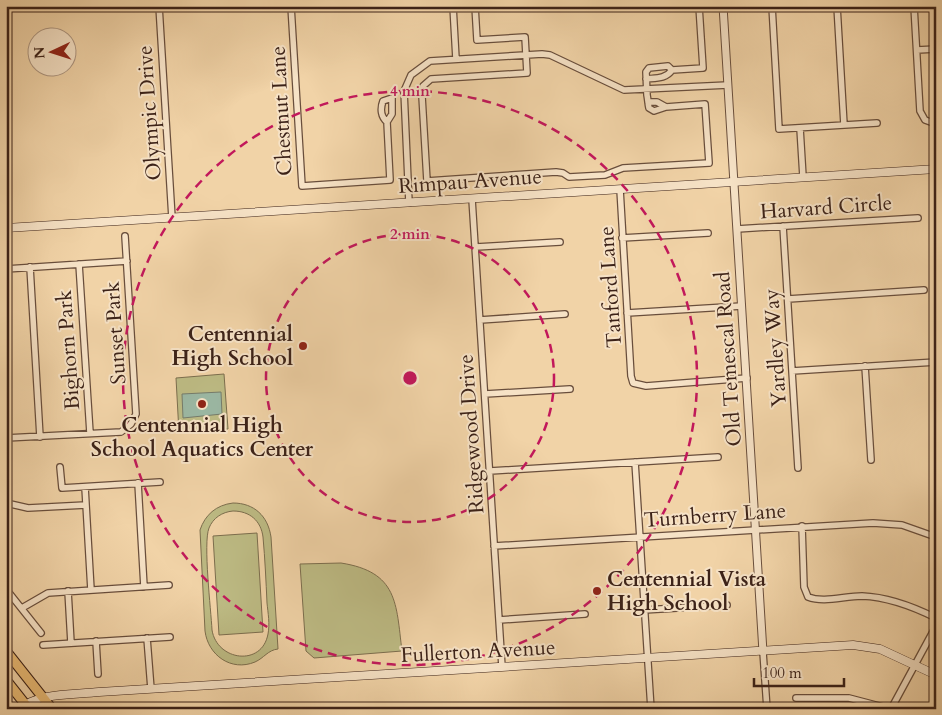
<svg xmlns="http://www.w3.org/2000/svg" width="942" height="715" font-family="Cardo,serif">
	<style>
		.green { fill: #bdbb84; stroke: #7c6e4e; fill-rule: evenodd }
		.water { fill: #9bb8a4; stroke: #757c6c }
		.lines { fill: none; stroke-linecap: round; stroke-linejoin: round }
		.minor-casing { stroke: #694e3c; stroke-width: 8 }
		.tertiary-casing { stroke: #694e3c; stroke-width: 9 }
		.secondary-casing { stroke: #3c2218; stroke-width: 9 }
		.primary-casing { stroke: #3c2218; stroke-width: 11 }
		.minor { stroke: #f6e2c6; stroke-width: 5.5 }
		.tertiary { stroke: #f6e2c6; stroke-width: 7 }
		.secondary { stroke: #f6e2c6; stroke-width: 8 }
		.primary { stroke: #e8ba74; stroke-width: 9 }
		.ring { fill: none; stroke: #c2185b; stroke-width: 2.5; stroke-dasharray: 9 6 }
		.poi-dot { fill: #8f2418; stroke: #f6e2c6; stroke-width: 2 }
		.labels { text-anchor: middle; stroke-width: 4; stroke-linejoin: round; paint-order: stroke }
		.street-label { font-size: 21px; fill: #3c2218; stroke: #f6e2c6 }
		.poi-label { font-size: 21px; font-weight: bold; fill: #3c2218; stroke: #f6e2c6; text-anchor: end }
		.centre { fill: #c2185b; stroke: #f6e2c6; stroke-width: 2.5 }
		.ring-label { font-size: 15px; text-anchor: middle; font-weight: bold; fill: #c2185b; stroke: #f6e2c6; stroke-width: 4; stroke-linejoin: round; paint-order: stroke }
	</style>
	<rect width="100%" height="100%" fill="#f1d3a7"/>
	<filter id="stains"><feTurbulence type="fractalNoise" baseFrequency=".004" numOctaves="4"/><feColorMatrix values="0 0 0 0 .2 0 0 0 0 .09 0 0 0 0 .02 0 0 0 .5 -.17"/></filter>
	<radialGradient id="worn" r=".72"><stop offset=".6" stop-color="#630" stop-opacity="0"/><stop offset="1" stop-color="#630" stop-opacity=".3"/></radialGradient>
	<path class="green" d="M224 374 228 429 179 433 176 378Z
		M233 503C254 503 268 516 271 537L278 649C268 650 264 658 255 662 231 672 208 655 205 631L200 530C205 515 216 505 233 503ZM233 511C250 511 261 521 263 537 265 559 266 581 267 603 268 613 270 624 268 634 262 667 217 661 212 630 211 610 203 543 209 528 213 518 222 512 233 511Z
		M257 533 263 632 219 635 213 536Z
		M341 563C398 572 396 603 402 651L314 658 306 651 300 564Z"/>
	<path class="water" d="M221 392 222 414 183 418 182 394Z"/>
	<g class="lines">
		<defs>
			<path id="minor" d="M159 6 172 218
				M291 6 302 186 390 180 387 122C381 117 380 109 383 101L392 98V114L387 122
				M453 6 456 59
				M475 6 477 40 525 37 527 73 431 79 423 86 422 96 427 181 556 172 563 173 569 177 605 175 623 168 709 163 705 104 666 107
				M772 6 779 129 877 123
				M837 6 844 125
				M914 6 920 111 925 120 936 124
				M917 50 936 49
				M672 70 703 68 699 6
				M646 79C656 78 666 79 672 70L668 66 649 68 646 72 647 95C648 100 648 104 649 108L654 111 666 107 657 102H648
				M800 128 803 177
				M620 189 631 376 633 383 646 386 747 378
				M472 199 502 667
				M409 203 404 91 411 75 430 61 542 54 550 55 624 90 728 85
				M783 226 798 468
				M737 229 918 218
				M622 238 708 233
				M476 247 560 242
				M79 264 90 433
				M30 267 40 437
				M6 269 127 261
				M788 299 924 290
				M627 313 742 306
				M480 320 565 314
				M865 366 871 460
				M792 371 936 362
				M485 394 570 389
				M6 438 121 432 131 424 136 414 125 236
				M635 462 651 709
				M60 467 62 488 160 482
				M490 471 718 457
				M138 483 144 587
				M85 487 91 590
				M6 503 28 508 86 505
				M802 526 804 587 808 597C824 603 844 596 862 596 888 597 912 606 936 618
				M494 546 873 523 902 525 936 537
				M6 589 41 633
				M68 591 71 643
				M22 608 48 593 169 585
				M644 610 727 605
				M499 620 585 614
				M147 638 151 689
				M96 641 98 674
				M43 645 170 637
				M763 652 767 709
				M796 698H849L891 709
				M891 709 936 626"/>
			<path id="tertiary" d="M723 6 763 652"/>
			<path id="secondary" d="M6 228 936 169
				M19 709C40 692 73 695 99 692L853 645 880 649 936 675"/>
			<path id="primary" d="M6 651 52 709
				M6 680 29 709"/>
		</defs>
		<use href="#minor" class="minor-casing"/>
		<use href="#tertiary" class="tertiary-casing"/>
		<use href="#secondary" class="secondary-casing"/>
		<use href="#primary" class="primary-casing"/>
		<use href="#minor" class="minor"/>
		<use href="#tertiary" class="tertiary"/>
		<use href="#secondary" class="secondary"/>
		<use href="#primary" class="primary"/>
	</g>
	<g class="ring">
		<circle cx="410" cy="378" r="144"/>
		<circle cx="410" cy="378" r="287"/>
	</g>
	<g class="poi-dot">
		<circle cx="303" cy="346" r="5"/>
		<circle cx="202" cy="404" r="5"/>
		<circle cx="597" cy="591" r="5"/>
	</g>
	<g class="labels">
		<g class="street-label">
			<text transform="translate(281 111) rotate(-93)" y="7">Chestnut Lane</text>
			<text transform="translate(149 113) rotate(-94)" y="7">Olympic Drive</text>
			<text transform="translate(470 181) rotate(-4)" y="7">Rimpau Avenue</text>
			<text transform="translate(826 207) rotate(-4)" y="7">Harvard Circle</text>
			<text transform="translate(610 287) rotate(-94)" y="7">Tanford Lane</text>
			<text transform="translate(115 333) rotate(-94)" y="7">Sunset Park</text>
			<text transform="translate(775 348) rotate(-94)" y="7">Yardley Way</text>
			<text transform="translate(68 350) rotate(-94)" y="7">Bighorn Park</text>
			<text transform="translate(728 359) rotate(-94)" y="7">Old Temescal Road</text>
			<text transform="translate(471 434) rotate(-94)" y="7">Ridgewood Drive</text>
			<text transform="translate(715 515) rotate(-4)" y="7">Turnberry Lane</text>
			<text transform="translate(478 651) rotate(-3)" y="7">Fullerton Avenue</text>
		</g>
		<g class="poi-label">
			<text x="293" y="341">Centennial<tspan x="293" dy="24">High School</tspan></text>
			<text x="202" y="432" text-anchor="middle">Centennial High<tspan x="202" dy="24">School Aquatics Center</tspan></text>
			<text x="607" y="586" text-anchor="start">Centennial Vista<tspan x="607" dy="24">High School</tspan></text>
		</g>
	</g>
	<circle cx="410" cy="378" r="8" class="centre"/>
	<g class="ring-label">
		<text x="410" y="96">4 min</text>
		<text x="410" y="239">2 min</text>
	</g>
	<rect width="942" height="715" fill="none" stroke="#f1d3a7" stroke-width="25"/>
	<rect x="8" y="8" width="927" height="700" fill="none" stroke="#3c2218" stroke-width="2.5"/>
	<rect x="12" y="12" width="917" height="690" fill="none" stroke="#3c2218"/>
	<g transform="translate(52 52) rotate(266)"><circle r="24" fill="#f6e2c6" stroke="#ac9580"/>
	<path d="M0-4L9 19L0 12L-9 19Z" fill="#8f2418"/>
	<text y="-8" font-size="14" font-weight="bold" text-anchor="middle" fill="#3c2218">N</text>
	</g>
	<path d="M754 678v8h90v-8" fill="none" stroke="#3c2218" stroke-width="2.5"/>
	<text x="762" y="678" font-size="15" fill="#3c2218" stroke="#f6e2c6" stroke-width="4" paint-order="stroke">100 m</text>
	<rect width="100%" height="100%" filter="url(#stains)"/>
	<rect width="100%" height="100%" fill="url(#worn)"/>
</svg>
